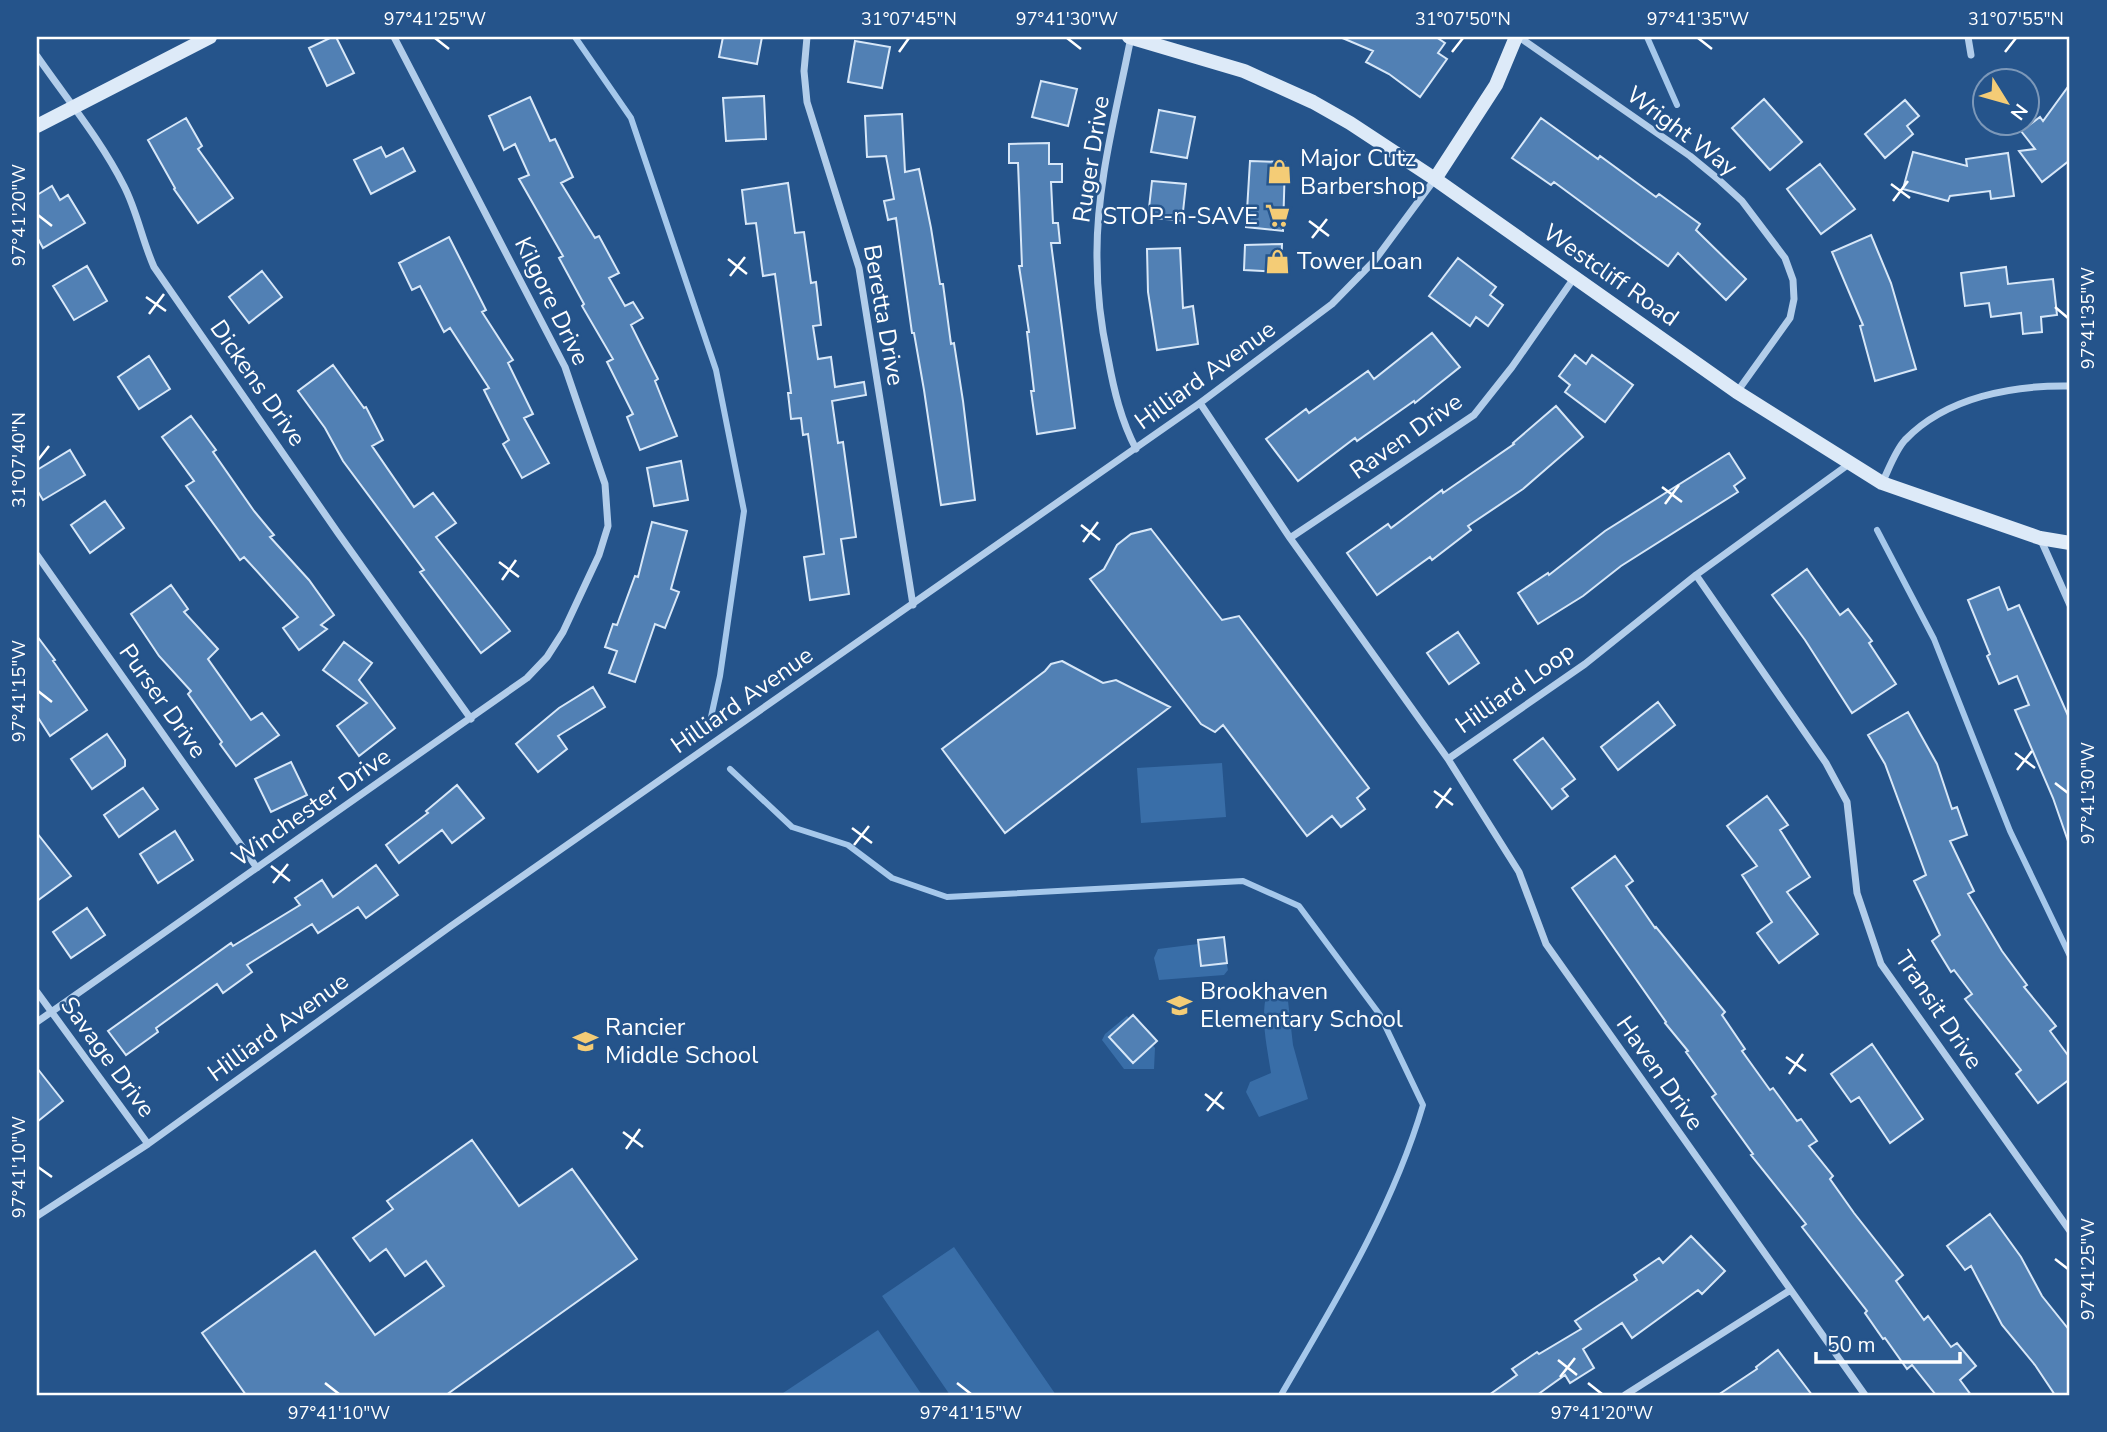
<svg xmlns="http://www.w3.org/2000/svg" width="2107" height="1432" font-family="'Nunito Sans',sans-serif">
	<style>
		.green { fill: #396ea8 }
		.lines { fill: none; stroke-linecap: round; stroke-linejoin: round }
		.stream { stroke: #a6c8eb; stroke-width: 6 }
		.building { fill: #5180b4; stroke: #d7e7f8; stroke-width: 2 }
		.street { stroke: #b2cdea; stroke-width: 7 }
		.secondary { stroke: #ddeaf8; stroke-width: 14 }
		.ticks { fill: none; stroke: #fff; stroke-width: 2.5 }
		.labels { text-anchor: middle; stroke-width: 5; stroke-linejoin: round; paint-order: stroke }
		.street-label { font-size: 24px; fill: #fff; stroke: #25548b }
		.poi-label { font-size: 24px; fill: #fff; stroke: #25548b; text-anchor: start }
		.neatline { fill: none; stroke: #fff; stroke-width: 2.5 }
		.ticks-label { font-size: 18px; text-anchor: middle; fill: #fff }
	</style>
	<rect width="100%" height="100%" fill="#25548b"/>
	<path class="green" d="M1222 763 1226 817 1141 823 1137 768Z
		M1222 941 1228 970 1224 975 1159 980 1154 958 1158 949Z
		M1267 992H1287L1293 1045 1308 1099 1259 1117 1246 1092 1250 1082 1271 1073C1267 1046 1260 1018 1267 992Z
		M1127 1016 1155 1048 1154 1069H1124L1102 1040 1105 1034Z
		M954 1247 1056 1395H950L882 1296Z
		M878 1330 922 1395H780Z"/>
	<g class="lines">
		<path class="stream" d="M575 37 631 118 716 370 744 511 720 676 711 717
			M1647 37 1677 105
			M1877 530 1934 639 2010 831 2070 956
			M730 769 792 827 848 845 892 878 947 897 1243 881 1299 906 1380 1015 1423 1105C1392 1210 1335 1302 1281 1395"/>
	</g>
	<path class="building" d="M332 37H336L354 73 327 86 309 48Z
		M723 37H762L757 64 719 57Z
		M1340 37H1436L1445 43 1438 53 1447 59 1420 97 1389 74 1366 62 1373 51Z
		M855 41 890 47 882 88 848 82Z
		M1041 81 1077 89 1068 126 1032 117Z
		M2070 84V160L2042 182 2019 151 2035 149 2021 131 2040 117 2043 121Z
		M764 96 766 139 726 141 723 98Z
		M530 97 550 141 555 139 573 177 561 183 595 238 599 236 619 273 609 278 625 306 633 302 643 318 631 325 658 379 655 381 677 436 640 450 627 417 633 414 607 362 613 359 582 306 584 304 559 258 563 256 519 179 529 175 515 144 504 150 489 116Z
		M1764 99 1802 142 1770 170 1732 128Z
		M1905 100 1919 116 1907 126 1913 134 1885 158 1865 134Z
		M1159 110 1195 117 1187 158 1151 152Z
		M902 114 905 172 919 169 931 228 940 284H943L951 344 954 343 963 401 975 500 941 505 924 390 914 333H912L896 218 888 220 884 201 894 199 886 156 867 157 865 116Z
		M186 118 202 146 198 149 233 198 198 223 174 189 175 188 148 140Z
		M1541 118 1598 159 1600 156 1656 197 1659 194 1700 224 1696 230 1746 279 1726 300 1678 253 1668 266 1554 182 1551 185 1512 158Z
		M1049 143V164H1062V182H1051L1053 223H1058L1060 243H1051L1075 428 1037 434 1031 391H1034L1027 332H1029L1019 266H1022L1018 163H1009V144Z
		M381 147 386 157 403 148 415 171 371 194 354 160Z
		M1913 152 1967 166 1966 159 2008 153 2014 196 1991 199 1990 191 1950 196 1948 201 1903 189Z
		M1250 161 1285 162 1283 231 1246 227Z
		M1820 164 1855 209 1821 234 1787 189Z
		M1152 181 1186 184 1182 221 1148 217Z
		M788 183 795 233 804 232 811 283 816 282 821 325 813 326 818 359 831 357 835 387 864 382 866 395 832 401 838 443 843 442 856 537 841 539 849 594 810 600 804 557 824 554 808 434 803 435 801 418 791 419 788 393H791L775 274 763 276 756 223 746 224 742 190Z
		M52 186 60 200 68 195 85 223 43 248 37 237V195Z
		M1871 235 1891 283 1916 369 1875 381 1860 326 1863 325 1832 252Z
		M449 237 486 310 482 312 513 360 508 363 533 414 524 418 549 463 522 478 503 444 509 440 484 390 489 388 450 328 444 332 420 286 412 290 399 263Z
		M1282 244 1281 272 1244 270 1245 245Z
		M1180 248 1183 308 1193 306 1198 344 1157 350 1148 292 1147 249Z
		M1458 258 1496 287 1490 295 1503 305 1488 326 1476 317 1470 326 1429 296Z
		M87 266 107 301 74 320 53 286Z
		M2006 267 2008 284 2053 279 2057 315 2041 317 2042 332 2023 334 2021 313 1991 317 1989 303 1965 306 1961 273Z
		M262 271 282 297 249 323 229 297Z
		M1432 333 1460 367 1415 403 1414 401 1357 441 1355 438 1298 481 1266 439 1306 409 1309 413 1368 371 1374 379Z
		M1575 355 1586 364 1592 355 1633 385 1605 422 1565 392 1570 385 1559 376Z
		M149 356 170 389 139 409 118 377Z
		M333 365 364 408 366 407 383 440 372 446 414 507 433 493 456 523 436 537 510 631 481 653 420 572 424 570 343 461 325 428 298 391Z
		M1556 406 1583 437 1523 489 1468 526 1471 530 1432 560 1430 557 1377 595 1347 553 1388 524 1391 528 1442 490 1443 493 1514 444 1513 443Z
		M191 416 216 450 213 452 254 511 274 535 270 537 309 580 334 615 321 625 327 629 299 650 283 628 298 617 244 557 240 560 186 486 194 481 162 437Z
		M70 450 85 475 43 500 37 490V470Z
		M1729 453 1745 478 1734 486 1738 492 1621 566 1583 596 1538 624 1518 593 1548 573 1549 575 1605 531Z
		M681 461 688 500 654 506 647 468Z
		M105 501 124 528 90 553 71 525Z
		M652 522 687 531 671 589 679 592 665 628 655 624 635 682 609 673 617 651 605 647 613 624 617 625 635 576 638 577Z
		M1151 529 1222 620 1239 616 1369 788 1357 798 1365 809 1341 827 1332 816 1307 836 1223 725 1215 732 1201 724 1090 579 1104 569 1117 545 1131 534Z
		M1807 569 1840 615 1848 609 1872 641 1869 643 1896 684 1852 713 1805 640 1772 595Z
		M171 585 188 609 184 612 218 649 208 659 251 720 262 713 279 735 236 766 220 744 222 742 188 694 191 691 159 656 131 614Z
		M1999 587 2008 610 2019 605 2070 720V841H2068L2053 798 2015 710 2029 705 2017 676 1999 684 1987 656 1990 654 1968 600Z
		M1458 632 1479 663 1449 684 1427 653Z
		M37 636 55 660 53 661 87 710 50 736 37 716Z
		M344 642 372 663 359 680 395 728 359 756 337 726 367 703 323 670Z
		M1062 661 1103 683 1116 680 1170 707 1005 833 942 749 1045 671 1051 664Z
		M593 687 605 707 558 736 567 749 538 772 516 744 559 708Z
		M1658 702 1675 725 1618 770 1601 747Z
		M1908 712 1937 764 1952 809 1957 807 1967 835 1950 841 1974 891 1968 894 2002 951 2027 985 2024 987 2056 1026 2050 1031 2070 1058V1079L2038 1103 2016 1074 2021 1070 1965 999 1972 994 1954 970 1951 972 1932 941 1940 935 1914 881 1926 875 1885 764 1868 735Z
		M107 734 125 760V766L92 789 71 759Z
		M1543 738 1575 779 1562 789 1568 796 1552 809 1514 760Z
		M291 762 307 795 271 812 255 779Z
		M457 785 484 818 452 843 442 830 399 863 386 845 428 813 426 811Z
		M143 788 158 809 119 837 104 815Z
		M1767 796 1788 825 1780 830 1810 877 1787 892 1818 934 1779 963 1757 933 1772 922 1742 875 1757 866 1727 826Z
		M175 831 193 860 158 883 140 854Z
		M37 833 71 876 37 901Z
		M1615 856 1633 881 1626 886 1655 928 1656 927 1725 1012 1722 1015 1745 1049 1742 1051 1770 1090 1773 1088 1797 1121 1801 1119 1817 1141 1809 1146 1833 1176 1830 1179 1854 1213 1903 1275 1896 1281 1924 1320 1928 1316 1951 1347 1957 1343 1976 1366 1960 1380 1971 1395H1936L1912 1365 1907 1369 1885 1338 1883 1339 1865 1313 1867 1311 1802 1227 1806 1224 1751 1155 1753 1154 1712 1097 1716 1094 1686 1052 1688 1051 1665 1023 1666 1022 1572 888Z
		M376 865 398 895 366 918 358 907 318 933 312 924 247 965 252 972 223 993 217 984 156 1028 158 1032 126 1055 108 1031 231 943 233 946 300 905 295 898 322 880 333 897Z
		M87 908 105 935 71 958 53 932Z
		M1224 937 1227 963 1201 966 1198 940Z
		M1133 1015 1157 1041 1133 1063 1109 1037Z
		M1872 1044 1923 1119 1890 1143 1859 1097 1851 1102 1831 1074Z
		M37 1068 63 1101 37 1122Z
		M472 1140 519 1206 572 1169 637 1259 446 1395H246L202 1333 315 1251 375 1335 444 1286 426 1261 405 1276 386 1249 370 1261 353 1238 393 1209 387 1201Z
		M1990 1214 2021 1257 2042 1296 2070 1331V1395H2055L2035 1365 2002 1325 1971 1266 1965 1270 1947 1246Z
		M1691 1236 1725 1271 1702 1294 1698 1290 1632 1338 1622 1323 1583 1349 1594 1368 1570 1383 1565 1375 1537 1395H1489L1517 1375 1512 1369 1537 1352 1539 1354 1581 1329 1575 1321 1637 1280 1634 1275 1659 1258 1663 1263Z
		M1778 1350 1812 1395H1718L1757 1369 1756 1367Z"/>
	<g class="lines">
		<path class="street" d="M807 37 804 71 807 102 859 268 913 605
			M1131 37C1117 109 1096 184 1097 258 1097 291 1101 326 1108 358 1114 391 1121 420 1136 449
			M1519 37 1690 156 1718 179 1742 201 1785 258 1793 280 1794 299 1790 318 1737 392
			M1968 37 1971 55
			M37 56C66 98 101 140 124 186 137 211 142 240 154 267L338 533 471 719
			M1200 403 1290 538 1448 759 1519 872 1546 944 1865 1395
			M1882 483C1889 469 1895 451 1905 440 1946 397 2013 385 2070 386
			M1290 538 1474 415 1512 367 1574 278
			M2040 538 2070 605
			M37 555 257 868
			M1696 575 1826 763 1847 802 1857 893 1881 964 2070 1231
			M1448 759 1585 664 1696 575 1849 464
			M37 992 148 1144
			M37 1022 527 678 547 657 563 632 599 555 608 526 605 484 565 367 394 37
			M37 1216 148 1144 451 926 1200 403 1332 304 1375 260 1435 179
			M1625 1395 1789 1291"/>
		<path class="secondary" d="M1129 37 1244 71 1313 102 1350 123 1435 179 1737 392 1882 483 2040 538 2070 543
			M37 126 210 37
			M1435 179 1496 85 1516 37"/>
	</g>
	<path class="ticks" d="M435 38 449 49M1067 38 1081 49M1698 38 1712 49M899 52 909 38M1452 52 1463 38M2005 52 2016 38M1891 184 1910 198M1893 201 1908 181M38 215 52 226M1309 221 1329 236M1312 238 1327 219M728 259 747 274M730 276 745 257M146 297 166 311M2055 307 2068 318M149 314 164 294M38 460 49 446M1662 487 1682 502M1665 504 1679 485M1081 525 1100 540M1083 542 1098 522M499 562 519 577M502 580 516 560M38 691 52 702M2015 753 2035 768M2017 770 2032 751M2055 783 2068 793M1434 791 1453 805M1436 808 1451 788M852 828 872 843M854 845 869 826M271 866 290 881M273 883 288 864M1786 1057 1806 1071M1789 1074 1803 1054M1205 1094 1224 1109M1207 1111 1222 1092M623 1132 643 1147M626 1149 640 1129M38 1167 52 1177M2055 1259 2068 1269M1558 1360 1577 1375M1560 1377 1575 1358M325 1383 339 1394M957 1383 971 1394M1588 1383 1602 1394"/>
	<defs>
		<symbol id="shop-bare" viewBox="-9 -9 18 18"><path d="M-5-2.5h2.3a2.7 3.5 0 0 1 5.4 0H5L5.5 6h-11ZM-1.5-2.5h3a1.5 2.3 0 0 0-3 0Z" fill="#f4cc76" stroke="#25548b" stroke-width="2.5" paint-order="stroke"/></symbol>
		<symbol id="supermarket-bare" viewBox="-9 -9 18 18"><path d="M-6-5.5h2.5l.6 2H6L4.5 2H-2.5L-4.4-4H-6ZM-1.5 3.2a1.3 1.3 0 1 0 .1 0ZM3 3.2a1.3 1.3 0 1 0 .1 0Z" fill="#f4cc76" stroke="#25548b" stroke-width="2.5" paint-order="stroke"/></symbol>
		<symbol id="school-bare" viewBox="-9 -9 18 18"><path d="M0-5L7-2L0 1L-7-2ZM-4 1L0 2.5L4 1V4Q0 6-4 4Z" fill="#f4cc76" stroke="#25548b" stroke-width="2.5" paint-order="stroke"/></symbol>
	</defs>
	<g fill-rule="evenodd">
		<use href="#shop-bare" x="1262" y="154" width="35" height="35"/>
		<use href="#supermarket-bare" x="1260" y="198" width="35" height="35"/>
		<use href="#shop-bare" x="1260" y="244" width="35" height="35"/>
		<use href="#school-bare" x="1162" y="988" width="35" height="35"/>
		<use href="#school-bare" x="568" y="1024" width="35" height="35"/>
	</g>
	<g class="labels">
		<g class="street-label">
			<text transform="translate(1682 131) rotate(37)" y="8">Wright Way</text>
			<text transform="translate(1091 159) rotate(-81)" y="8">Ruger Drive</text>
			<text transform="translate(1611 275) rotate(35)" y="8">Westcliff Road</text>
			<text transform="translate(552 301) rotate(64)" y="8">Kilgore Drive</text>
			<text transform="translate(884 315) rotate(80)" y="8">Beretta Drive</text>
			<text transform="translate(1205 375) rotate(-36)" y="8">Hilliard Avenue</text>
			<text transform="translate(258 383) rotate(55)" y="8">Dickens Drive</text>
			<text transform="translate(1406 436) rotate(-35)" y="8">Raven Drive</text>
			<text transform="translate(1515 688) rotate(-35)" y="8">Hilliard Loop</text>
			<text transform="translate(742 700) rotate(-35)" y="8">Hilliard Avenue</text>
			<text transform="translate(163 701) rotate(55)" y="8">Purser Drive</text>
			<text transform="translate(311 807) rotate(-35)" y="8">Winchester Drive</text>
			<text transform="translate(1939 1010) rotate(56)" y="8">Transit Drive</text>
			<text transform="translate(278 1027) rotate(-36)" y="8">Hilliard Avenue</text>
			<text transform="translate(108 1057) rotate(54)" y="8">Savage Drive</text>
			<text transform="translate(1660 1073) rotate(55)" y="8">Haven Drive</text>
		</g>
		<g class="poi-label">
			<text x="1300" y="166">Major Cutz<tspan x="1300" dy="28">Barbershop</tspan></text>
			<text x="1258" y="224" text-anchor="end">STOP-n-SAVE</text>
			<text x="1297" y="269">Tower Loan</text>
			<text x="1200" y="999">Brookhaven<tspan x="1200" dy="28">Elementary School</tspan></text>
			<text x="605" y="1035">Rancier<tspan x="605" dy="28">Middle School</tspan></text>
		</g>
	</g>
	<rect width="2107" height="1432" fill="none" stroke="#25548b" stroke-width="77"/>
	<g transform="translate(2006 102) rotate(127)"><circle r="33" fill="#25548b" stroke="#7c98b9" stroke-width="2"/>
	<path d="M0-5L12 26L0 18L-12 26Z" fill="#f4cc76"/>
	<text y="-10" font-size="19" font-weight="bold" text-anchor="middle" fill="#ffffff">N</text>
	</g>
	<path d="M1816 1352v10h144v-10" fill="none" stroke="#ffffff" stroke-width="3.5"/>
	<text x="1827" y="1352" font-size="21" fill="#ffffff" stroke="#25548b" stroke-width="5" paint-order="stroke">50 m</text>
	<rect x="38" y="38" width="2030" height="1356" class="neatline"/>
	<g class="ticks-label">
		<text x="435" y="25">97°41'25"W</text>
		<text x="909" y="25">31°07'45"N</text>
		<text x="1067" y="25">97°41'30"W</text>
		<text x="1463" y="25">31°07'50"N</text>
		<text x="1698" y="25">97°41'35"W</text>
		<text x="2016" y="25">31°07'55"N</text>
		<text transform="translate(19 215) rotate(-90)" y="6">97°41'20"W</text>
		<text transform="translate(2088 318) rotate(-90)" y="6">97°41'35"W</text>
		<text transform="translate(19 460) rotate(-90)" y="6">31°07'40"N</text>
		<text transform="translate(19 691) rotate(-90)" y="6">97°41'15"W</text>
		<text transform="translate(2088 793) rotate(-90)" y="6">97°41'30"W</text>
		<text transform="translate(19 1167) rotate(-90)" y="6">97°41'10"W</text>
		<text transform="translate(2088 1269) rotate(-90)" y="6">97°41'25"W</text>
		<text x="339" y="1419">97°41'10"W</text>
		<text x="971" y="1419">97°41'15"W</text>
		<text x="1602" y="1419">97°41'20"W</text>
	</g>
</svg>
